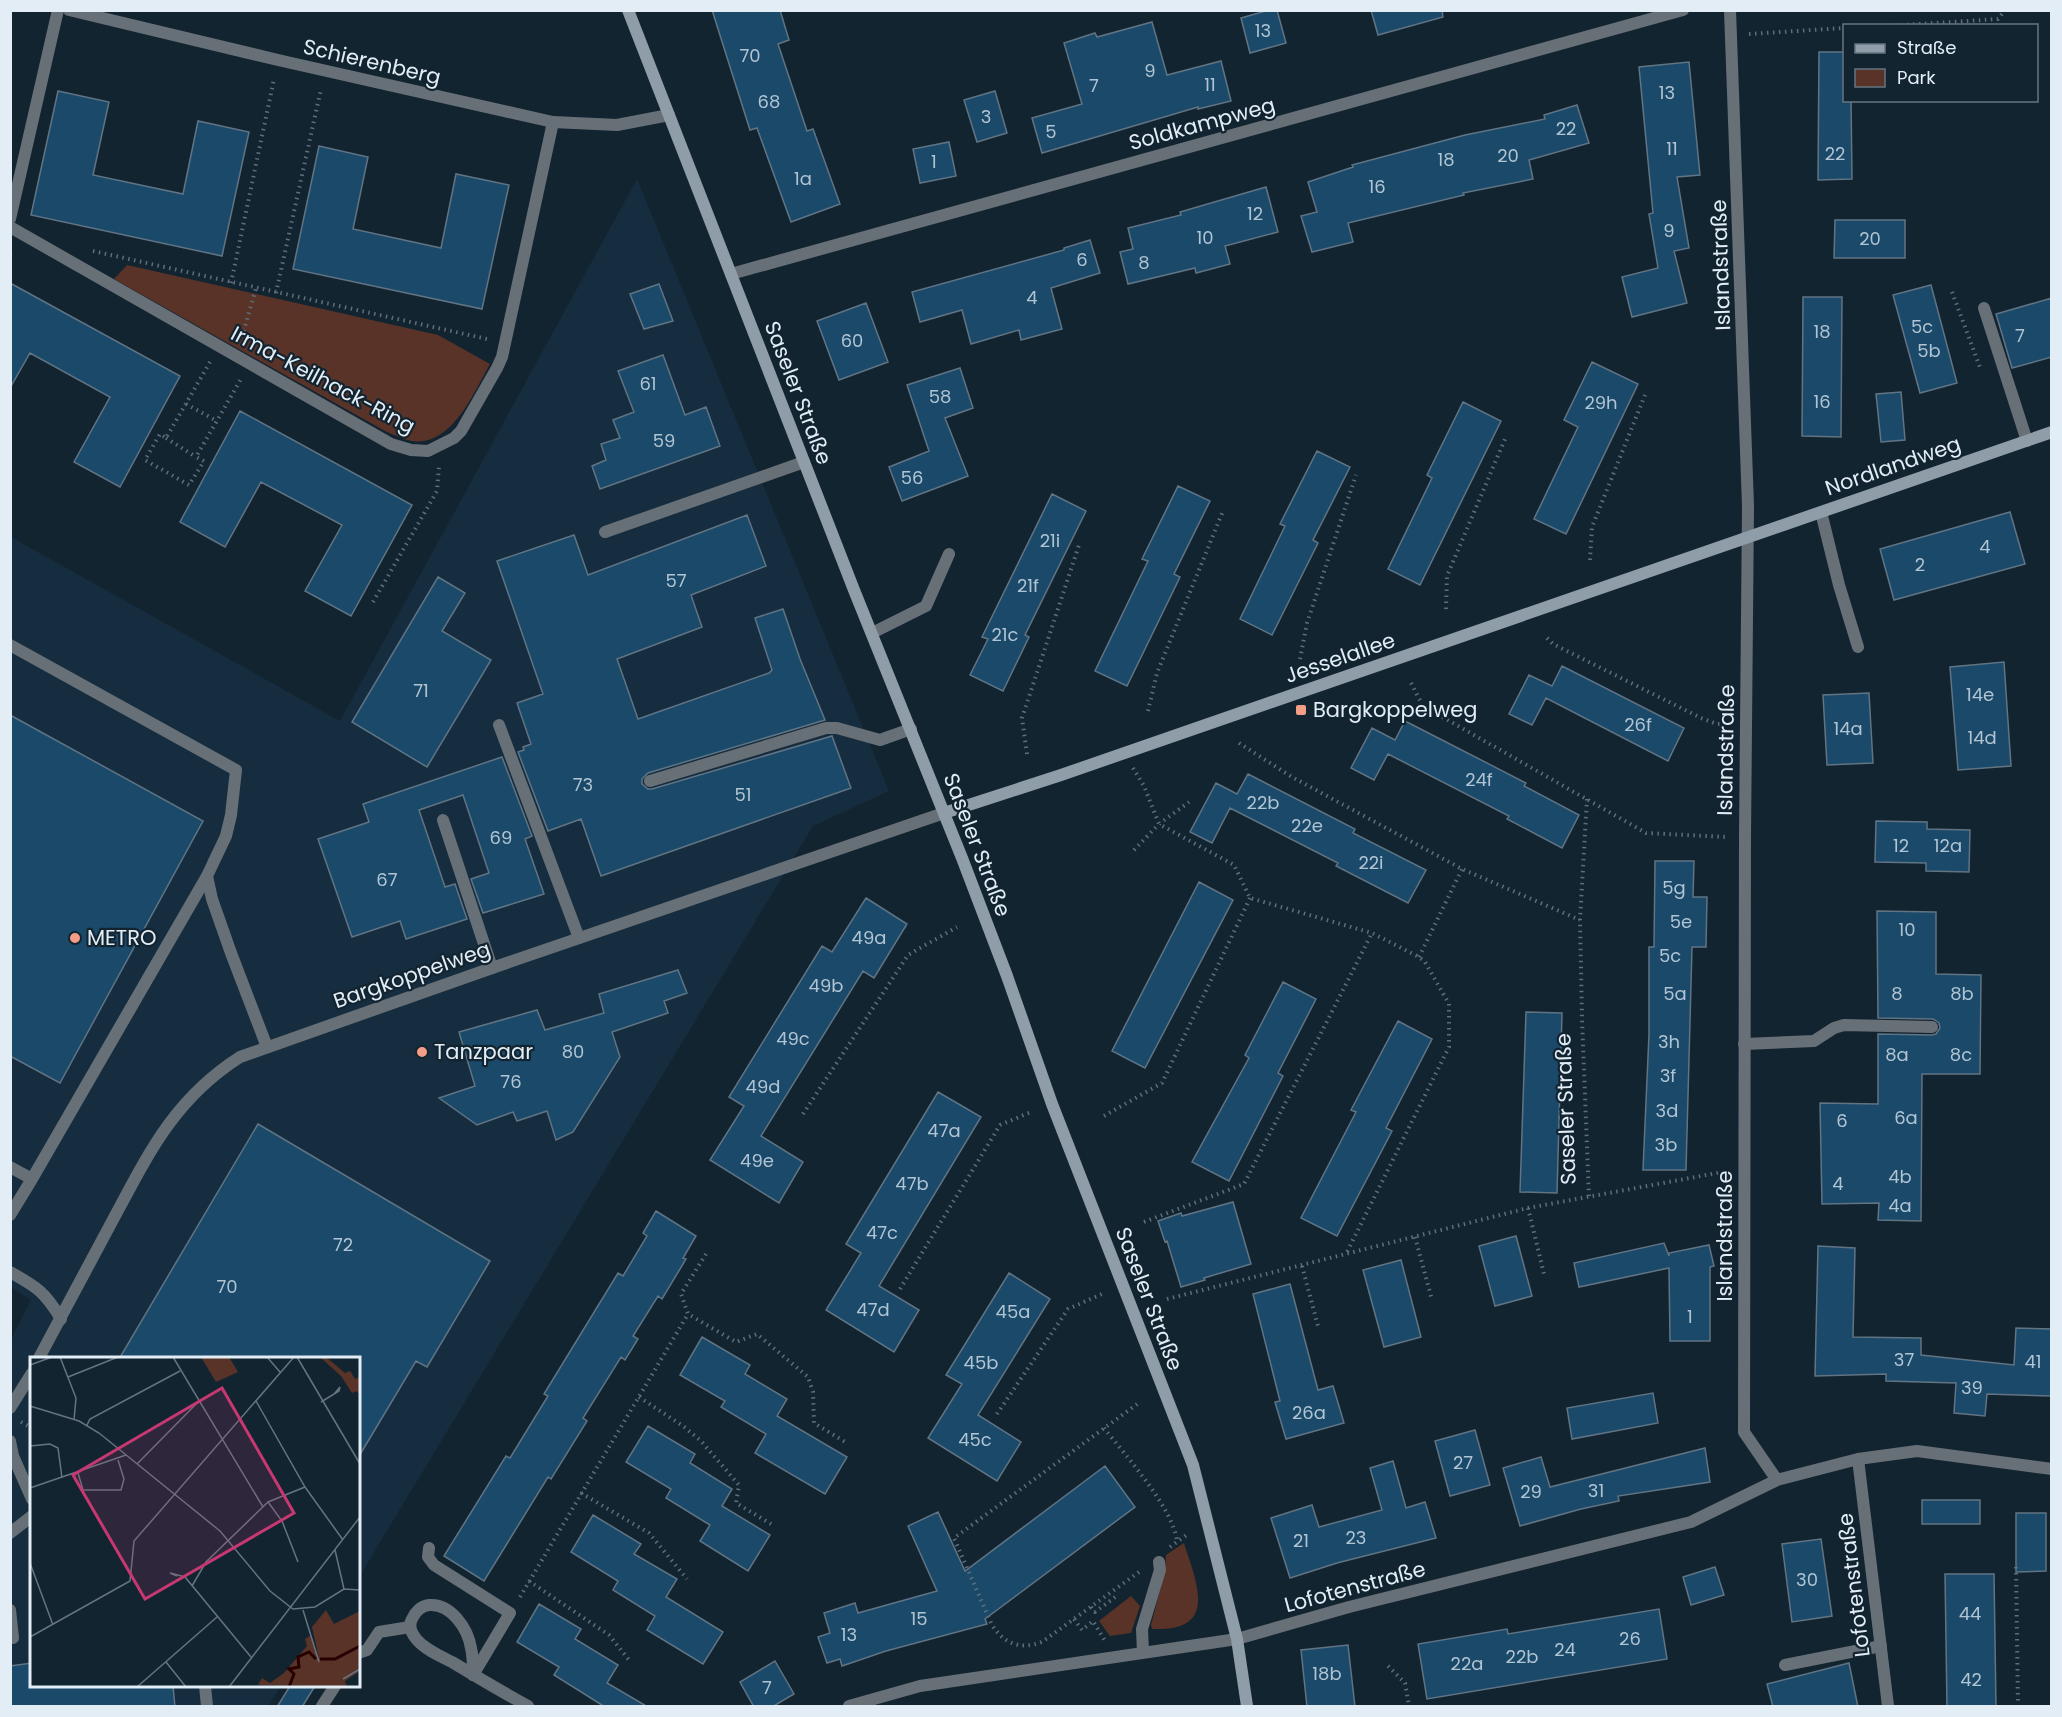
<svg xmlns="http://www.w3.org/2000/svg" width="2062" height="1717" font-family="Poppins,sans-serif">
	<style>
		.built { fill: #152d3e }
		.green { fill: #593328 }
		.building { fill: #1b4969; stroke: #607484; stroke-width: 1.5 }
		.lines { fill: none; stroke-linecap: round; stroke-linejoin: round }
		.path { stroke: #5f6e7a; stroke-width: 4; stroke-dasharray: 1.5 4.5; stroke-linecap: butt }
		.lane { stroke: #687077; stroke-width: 12 }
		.street { stroke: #687077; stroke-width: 12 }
		.secondary { stroke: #8f9da8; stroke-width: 12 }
		.poi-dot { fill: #f49e87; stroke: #132431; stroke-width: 2 }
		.labels { text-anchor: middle; stroke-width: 4.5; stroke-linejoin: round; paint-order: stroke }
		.number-label { font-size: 18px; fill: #b0c4d3 }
		.street-label { font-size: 21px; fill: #e2edf6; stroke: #132431 }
		.poi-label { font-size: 21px; fill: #e2edf6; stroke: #132431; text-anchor: start }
		.inset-river { fill: none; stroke: #290000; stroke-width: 3 }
		.inset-road { fill: none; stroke: #667480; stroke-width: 1.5 }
		.view { fill: #c73872; fill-opacity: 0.15; stroke: #c73872; stroke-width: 3 }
		.inset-edge { fill: none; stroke: #e2edf6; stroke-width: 3 }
	</style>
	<rect width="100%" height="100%" fill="#132431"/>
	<path class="built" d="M637 179 889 791 813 826 359 1577 358 1358H32V1686H281L268 1706H11V1339L31 1300 11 1287V537L340 721Z"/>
	<path class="green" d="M127 265 438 335 490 364C474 392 452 447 412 441 402 439 394 435 385 431L114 279Z
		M1184 1543C1190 1564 1210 1607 1188 1622 1179 1629 1163 1629 1152 1629L1151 1625 1165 1571 1166 1555Z
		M1131 1596 1140 1606 1131 1633 1110 1636 1099 1621Z"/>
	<path class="building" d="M712 10H780L789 40 778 44 807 131 813 129 840 204 791 222 757 128 750 130Z
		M1269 10H1277L1286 43 1250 53 1241 18Z
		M1371 10H1442L1443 17 1378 35Z
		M1152 22 1167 75 1221 61 1231 101 1198 109V107L1042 153 1032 118 1082 104 1064 43 1095 33 1097 37Z
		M1819 52H1845V100H1851L1852 179 1818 180Z
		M1689 62 1700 175 1677 177 1689 248 1674 251 1687 303 1632 317 1622 277 1658 268 1649 214 1653 213 1639 67Z
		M58 91 109 102 93 175 183 194 198 121 249 132 222 256 31 215Z
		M995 91 1007 133 977 142 964 100Z
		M1577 105 1589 143 1529 160 1533 179 1463 193 1464 195 1348 223 1353 242 1312 252 1301 216 1317 212 1308 182 1353 167 1352 165 1416 148 1465 135 1545 119 1544 115Z
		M949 142 956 176 920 183 913 149Z
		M319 146 368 157 353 229 441 248 456 174 509 185 482 309 293 269Z
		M1266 187 1278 232 1225 246 1230 264 1196 273 1195 268 1128 284 1120 252 1133 249 1128 228 1181 215 1180 212Z
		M1835 220H1905V258H1834Z
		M1090 240 1100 273 1051 288 1062 329 1021 340 1019 330 971 344 962 310 920 322 912 292 1064 250V248Z
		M10 283 180 376 120 487 74 462 110 397 30 353 10 388Z
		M659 284 673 321 644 329 630 294Z
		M1931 285 1957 383 1920 393 1893 295Z
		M1803 297H1842L1841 437 1802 436Z
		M2052 298V357L2012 368 1996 314Z
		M866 303 888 362 839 380 817 321Z
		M663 355 685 415 706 407 720 446 600 489 592 466 606 460 601 444 620 438 613 420 634 412 618 371Z
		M1592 362 1638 384 1566 534 1534 519 1578 427 1564 420Z
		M960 368 973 408 945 418 968 476 902 501 889 467 929 451 907 385Z
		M1901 392 1905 440 1881 442 1876 394Z
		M1463 402 1501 421 1420 585 1388 569 1432 478 1427 475Z
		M240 411 412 505 351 616 305 591 342 525 261 482 225 547 180 522Z
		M1317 451 1350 467 1313 540 1318 543 1272 635 1240 619 1285 526 1280 524Z
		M1178 486 1210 501 1174 574 1180 577 1127 686 1095 671 1148 561 1142 559Z
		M1052 494 1086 511 1025 635 1029 637 1003 691 970 675 988 639 982 637Z
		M2010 512 2025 564 1894 600 1880 549Z
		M747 515 766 566 691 595 702 627 617 659 638 719 769 673 772 670 755 618 783 609 800 659 825 720 648 773 642 779V784L648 789H652L832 736 851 788 601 876 581 819 548 831 518 752 524 750 523 747 531 744 517 703 543 694 497 561 574 535 588 575Z
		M438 577 465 593 442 631 491 660 427 767 352 722Z
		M2004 662 2011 766 1958 770 1950 667Z
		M1562 666 1684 728 1668 761 1546 698 1532 725 1509 714 1529 675 1552 686Z
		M1869 693 1873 763 1827 765 1823 695Z
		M10 715 203 821 60 1083 10 1056Z
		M1405 721 1526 783 1524 786 1579 815 1562 848 1507 819 1509 816 1388 754 1374 780 1351 768 1372 728 1395 740Z
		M502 757 532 836 525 839 544 894 483 913 471 879 489 873 463 795 419 810 445 887 455 884 467 919 406 939 400 921 352 937 318 839 369 822 363 804Z
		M1248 774 1355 829 1353 833 1426 870 1408 903 1336 866 1338 863 1230 808 1212 843 1190 832 1216 783 1237 794Z
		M1876 821 1927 822V829L1970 830 1969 872 1926 871V863L1875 862Z
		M1655 861H1694L1693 897H1707L1706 947H1692L1686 1170H1643L1649 1034V947H1654Z
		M1199 882 1233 900 1145 1068 1112 1051Z
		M866 898 907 924 874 978 863 971 761 1136 803 1162 779 1203 710 1160 744 1106 729 1097 822 946 832 952Z
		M1877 911 1936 912V974L1981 975 1980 1074H1922L1921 1221 1878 1220 1879 1203 1822 1204 1820 1103 1878 1104V1034L1932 1035 1936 1034 1940 1028 1939 1023 1933 1019 1878 1018Z
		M678 970 687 993 664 1001 668 1013 612 1032 620 1057 573 1132 556 1140 547 1111 517 1121 513 1112 477 1125 439 1098 475 1086 459 1032 537 1010 545 1030 604 1013 599 994Z
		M1283 982 1316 999 1278 1073 1283 1076 1229 1181 1192 1162 1249 1058 1245 1055Z
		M1526 1012 1562 1013 1557 1193 1520 1192Z
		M1398 1021 1432 1039 1386 1128 1392 1131 1337 1236 1301 1218 1356 1112 1351 1110Z
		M938 1092 981 1117 879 1286 919 1310 894 1352 826 1310 861 1253 846 1244Z
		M258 1124 490 1261 427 1367 416 1361 358 1458V1359H119Z
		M1233 1202 1251 1264 1204 1278 1205 1280 1181 1287 1167 1241 1165 1242 1158 1221 1181 1213 1182 1216Z
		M656 1211 696 1236 683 1258 686 1259 662 1299 658 1296 633 1336 638 1339 625 1360 621 1357 583 1418 587 1421 551 1479 548 1477 484 1581 444 1556 506 1456 510 1458 548 1396 544 1394 618 1273 623 1276 647 1236 643 1233Z
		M1516 1236 1532 1296 1495 1306 1479 1246Z
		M1664 1243 1669 1256V1253L1709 1245 1714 1266 1710 1267V1341H1670L1669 1268 1579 1287 1574 1263Z
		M1818 1246 1855 1248 1853 1337 1921 1338V1355L2014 1365 2016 1328 2052 1329V1396L1987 1394 1985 1416 1954 1413 1956 1383 1886 1381V1374L1815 1376Z
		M1401 1260 1421 1337 1384 1347 1363 1270Z
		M1009 1273 1050 1299 978 1415 1021 1442 997 1481 928 1438 962 1384 946 1375Z
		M1290 1284 1318 1390 1333 1386 1344 1423 1286 1439 1275 1402 1280 1401 1253 1294Z
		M702 1337 750 1365 745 1374 787 1399 777 1416 847 1457 825 1494 755 1453 766 1434 721 1407 725 1401 680 1375Z
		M1653 1393 1658 1423 1572 1439 1567 1408Z
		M648 1426 695 1454 690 1463 732 1489 722 1506 770 1535 748 1571 700 1541 710 1525 666 1498 671 1489 626 1462Z
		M1475 1430 1490 1485 1450 1496 1435 1441Z
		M1705 1448 1710 1482 1618 1496 1619 1501 1581 1509 1520 1526 1503 1468 1541 1457 1550 1487Z
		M1393 1461 1406 1508 1425 1502 1436 1538 1337 1563 1290 1578 1271 1518 1312 1505 1319 1527 1382 1510 1370 1468Z
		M1105 1466 1135 1507 985 1619 987 1624 886 1651 842 1666 840 1659 827 1663 818 1637 830 1633 824 1613 855 1603 858 1613 937 1591 908 1526 938 1512 965 1571Z
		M1922 1500H1980V1524H1922Z
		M2016 1513H2046V1571L2016 1572Z
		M593 1515 641 1544 634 1554 677 1579 666 1597 723 1632 703 1664 647 1630 655 1616 613 1590 618 1581 571 1552Z
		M1821 1539 1832 1616 1792 1622 1782 1544Z
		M1715 1567 1724 1595 1691 1605 1683 1577Z
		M1945 1574H1994L1996 1707H1947Z
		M539 1604 581 1629 575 1639 618 1665 607 1683 648 1707H605L554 1675 559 1667 517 1642Z
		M1659 1609 1667 1659 1427 1699 1418 1644 1507 1629 1508 1634Z
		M1348 1645 1355 1707H1307L1301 1650Z
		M775 1661 794 1694 772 1707H754L740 1682Z
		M32 1663V1686H173L175 1707H10V1666Z
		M1849 1663 1858 1707H1773L1767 1684Z
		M290 1686H315L302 1707H277Z"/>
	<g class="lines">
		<path class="path" d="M1889 26 1998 19 2005 10
			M1749 34 1844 28
			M93 251 487 339
			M10 256 12 258 10 261
			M231 283 274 79
			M1952 292 1981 370
			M276 293 321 89
			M242 337 256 288
			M210 362 166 438 160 434 145 460 189 485 204 461 196 457 241 379
			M186 404 217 421
			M166 438 196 457
			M1590 560 1592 527 1645 395
			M373 602 437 491 439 467
			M1446 609 1447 576 1505 439
			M1547 638 1553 644 1701 718 1717 724 1727 723
			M1300 659 1307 623 1356 475
			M1411 683 1423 706 1646 833 1726 837
			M1148 711 1157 673 1223 511
			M1239 743 1292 777 1462 869 1580 920
			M1027 754 1022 718 1080 542
			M1133 768 1144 786 1159 824 1234 865 1250 898 1372 933 1419 957 1425 962 1449 1004V1047L1347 1252
			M1587 799 1580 920 1582 1018 1589 1198
			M1134 850 1159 824 1189 802
			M1419 957 1462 869
			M803 1114 908 955 957 927
			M1104 1116 1162 1083 1250 898
			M1528 1208 1545 1278
			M1144 1222 1244 1184 1372 933
			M1415 1237 1432 1300
			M706 1254 681 1294 688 1314 736 1342 757 1334 808 1377 813 1392 814 1423 847 1443
			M1302 1266 1318 1326
			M900 1289 1000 1125 1031 1112
			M1167 1299 1528 1208 1728 1171
			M639 1397 683 1426 701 1441 739 1485 736 1503 771 1524
			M997 1414 1068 1309 1102 1294
			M21 1422 32 1428
			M1104 1428C1126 1456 1173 1508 1177 1541
			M581 1493 649 1533 687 1579
			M1170 1547 1188 1534
			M2016 1567 2018 1706
			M1139 1572 1042 1642C1021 1650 1004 1644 992 1625L954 1538 1140 1402
			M529 1581 609 1635 629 1660
			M520 1597 688 1314
			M1091 1607 1095 1612 1118 1595
			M1074 1619 1082 1630 1093 1621 1105 1641
			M1388 1666 1405 1683 1409 1706"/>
		<path class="lane" d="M1984 308 2027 441
			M1821 512 1839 585 1858 647
			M605 532 804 462
			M872 633 926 606 949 554
			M10 645 236 770 231 815 226 836 207 876 212 899 231 953 267 1047
			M499 725 579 938
			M650 781 826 728H837L880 740 911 729
			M443 820 492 968
			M1744 1044 1814 1041 1834 1028 1844 1025 1932 1027
			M10 1167 32 1179 10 1215
			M32 1179 207 876
			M10 1272C37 1287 45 1292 61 1319
			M10 1441 13 1456 32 1499
			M10 1533 32 1516
			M429 1548 428 1557 434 1565 510 1613 473 1675
			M10 1610 13 1638
			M1143 1652 1142 1629 1160 1570 1159 1562
			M358 1653 367 1650 379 1632 410 1627
			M1785 1665 1881 1646
			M205 1686 207 1706
			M322 1706 335 1686"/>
		<path class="street" d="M69 10 278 60 553 122 617 125 669 115
			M1730 10 1748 506 1745 837 1744 1432 1777 1480
			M10 219 58 10
			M10 227 391 444 411 450 428 451 454 438 461 431 497 368 502 357 553 122
			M731 274 1683 10
			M39 1358C62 1315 85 1272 108 1229 146 1159 171 1101 240 1057L492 968 944 813
			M10 1408 32 1373
			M1858 1459 1888 1706
			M473 1675C473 1666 473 1656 471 1648 468 1629 451 1603 429 1605 421 1606 415 1612 412 1619 408 1626 412 1634 417 1640 426 1650 440 1656 452 1662 477 1677 502 1692 528 1706
			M849 1706 920 1686 1237 1639 1349 1607 1691 1522 1777 1480 1858 1459 1917 1451 2052 1469"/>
		<path class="secondary" d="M628 10 854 590 962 858 1007 976 1052 1104 1193 1465 1237 1639 1247 1706
			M944 813 1061 775 2052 432"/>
	</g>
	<g class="poi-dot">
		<rect x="1295" y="704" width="12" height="12" rx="3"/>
		<circle cx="75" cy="938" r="6"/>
		<circle cx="422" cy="1052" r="6"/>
	</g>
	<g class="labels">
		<g class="number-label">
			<text x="1263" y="37">13</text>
			<text x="750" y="62">70</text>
			<text x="1150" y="77">9</text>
			<text x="1210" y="91">11</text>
			<text x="1094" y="92">7</text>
			<text x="1667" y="99">13</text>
			<text x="769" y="108">68</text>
			<text x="986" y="123">3</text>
			<text x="1566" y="135">22</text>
			<text x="1051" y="138">5</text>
			<text x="1672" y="155">11</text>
			<text x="1835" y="160">22</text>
			<text x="1508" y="162">20</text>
			<text x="1446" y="166">18</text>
			<text x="934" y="168">1</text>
			<text x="803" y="185">1a</text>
			<text x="1377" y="193">16</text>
			<text x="1255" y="220">12</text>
			<text x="1669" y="237">9</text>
			<text x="1205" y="244">10</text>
			<text x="1870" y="245">20</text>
			<text x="1082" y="266">6</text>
			<text x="1144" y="269">8</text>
			<text x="1032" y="304">4</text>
			<text x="1922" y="333">5c</text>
			<text x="1822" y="338">18</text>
			<text x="2020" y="342">7</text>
			<text x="852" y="347">60</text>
			<text x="1929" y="357">5b</text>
			<text x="648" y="390">61</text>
			<text x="940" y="403">58</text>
			<text x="1822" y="408">16</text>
			<text x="1601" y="409">29h</text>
			<text x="664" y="447">59</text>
			<text x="912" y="484">56</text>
			<text x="1050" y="547">21i</text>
			<text x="1985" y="553">4</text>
			<text x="1920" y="571">2</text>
			<text x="676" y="587">57</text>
			<text x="1028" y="592">21f</text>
			<text x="1005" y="641">21c</text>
			<text x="421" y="697">71</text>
			<text x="1980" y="701">14e</text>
			<text x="1638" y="731">26f</text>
			<text x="1848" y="735">14a</text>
			<text x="1982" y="744">14d</text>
			<text x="1479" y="786">24f</text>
			<text x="583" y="791">73</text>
			<text x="743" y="801">51</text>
			<text x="1263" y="809">22b</text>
			<text x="1307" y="832">22e</text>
			<text x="501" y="844">69</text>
			<text x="1901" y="852">12</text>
			<text x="1948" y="852">12a</text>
			<text x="1371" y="869">22i</text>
			<text x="387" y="886">67</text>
			<text x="1674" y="894">5g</text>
			<text x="1681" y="928">5e</text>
			<text x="1907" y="936">10</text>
			<text x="869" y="944">49a</text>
			<text x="1670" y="962">5c</text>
			<text x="826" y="992">49b</text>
			<text x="1675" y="1000">5a</text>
			<text x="1897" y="1000">8</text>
			<text x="1962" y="1000">8b</text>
			<text x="793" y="1045">49c</text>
			<text x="1669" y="1048">3h</text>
			<text x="573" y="1058">80</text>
			<text x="1897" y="1061">8a</text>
			<text x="1961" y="1061">8c</text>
			<text x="1668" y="1082">3f</text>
			<text x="511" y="1088">76</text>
			<text x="763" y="1093">49d</text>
			<text x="1667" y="1117">3d</text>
			<text x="1906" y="1124">6a</text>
			<text x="1842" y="1127">6</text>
			<text x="944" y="1137">47a</text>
			<text x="1666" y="1151">3b</text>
			<text x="757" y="1167">49e</text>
			<text x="1900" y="1183">4b</text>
			<text x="912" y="1190">47b</text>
			<text x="1838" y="1190">4</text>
			<text x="1900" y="1212">4a</text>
			<text x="882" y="1239">47c</text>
			<text x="343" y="1251">72</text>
			<text x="227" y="1293">70</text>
			<text x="873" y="1316">47d</text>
			<text x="1013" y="1318">45a</text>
			<text x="1690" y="1323">1</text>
			<text x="1904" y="1366">37</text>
			<text x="2033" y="1368">41</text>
			<text x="981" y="1369">45b</text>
			<text x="1972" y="1394">39</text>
			<text x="1309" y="1419">26a</text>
			<text x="975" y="1446">45c</text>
			<text x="1463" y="1469">27</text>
			<text x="1596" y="1497">31</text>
			<text x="1531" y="1498">29</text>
			<text x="1356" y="1544">23</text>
			<text x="1301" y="1547">21</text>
			<text x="1807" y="1586">30</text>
			<text x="1970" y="1620">44</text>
			<text x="919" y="1625">15</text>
			<text x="849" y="1641">13</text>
			<text x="1630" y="1645">26</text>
			<text x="1565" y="1656">24</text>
			<text x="1522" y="1663">22b</text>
			<text x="1467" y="1670">22a</text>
			<text x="1327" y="1680">18b</text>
			<text x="1971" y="1686">42</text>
			<text x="767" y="1694">7</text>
		</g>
		<g class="street-label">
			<text transform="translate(372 62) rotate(13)" y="7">Schierenberg</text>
			<text transform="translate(1202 124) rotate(-15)" y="7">Soldkampweg</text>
			<text transform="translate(1721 265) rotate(-92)" y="7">Islandstraße</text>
			<text transform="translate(323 380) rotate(28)" y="7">Irma-Keilhack-Ring</text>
			<text transform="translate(798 393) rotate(69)" y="7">Saseler Straße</text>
			<text transform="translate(1893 466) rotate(-19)" y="7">Nordlandweg</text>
			<text transform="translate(1340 658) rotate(-19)" y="7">Jesselallee</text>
			<text transform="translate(1726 750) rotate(-89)" y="7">Islandstraße</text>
			<text transform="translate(977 845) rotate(69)" y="7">Saseler Straße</text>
			<text transform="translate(412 975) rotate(-19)" y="7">Bargkoppelweg</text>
			<text transform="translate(1566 1109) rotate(-92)" y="7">Saseler Straße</text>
			<text transform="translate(1725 1236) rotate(-90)" y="7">Islandstraße</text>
			<text transform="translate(1149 1299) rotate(69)" y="7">Saseler Straße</text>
			<text transform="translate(1854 1585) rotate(-97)" y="7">Lofotenstraße</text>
			<text transform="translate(1355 1587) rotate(-15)" y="7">Lofotenstraße</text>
		</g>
		<g class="poi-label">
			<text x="1313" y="717">Bargkoppelweg</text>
			<text x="87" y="945">METRO</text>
			<text x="434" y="1059">Tanzpaar</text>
		</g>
	</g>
	<g transform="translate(30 1357)">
		<rect width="330" height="330" fill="#132431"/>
		<path d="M171 0H199L208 15 186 25ZM290 0H296L315 16 320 14 325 22 330 20V39L327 34 322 36 311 19ZM296 253 304 267 330 254V314L315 324 317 330 228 328 232 321 240 326 254 316 277 289 275 282 281 278 289 301 282 270Z" fill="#593328"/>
		<path class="inset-river" d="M290 302H305L330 289M259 330 264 317 259 312 269 310 268 300 279 295 286 302"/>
		<path class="inset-road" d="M30 0 46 41 44 63M143 0 233 150M237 0 250 15M267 0 330 107M0 8 22 0M38 20 88 0M226 44 275 130 313 183M291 45 309 34 310 30 304 37M0 49 49 64 69 76 190 174 240 234 263 252 285 250 314 232 330 233M57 68 60 62 150 14M0 89 20 87 28 91 32 121M107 107 168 45M48 116 53 133H91L94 122 88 103M0 131 96 98M238 145 252 164 268 205M305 193 314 232M0 206 23 268M147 219 140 216 155 220 221 300M162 229 176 205 238 145 275 130M273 253 289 305M0 280 100 224 104 184 264 0M136 305 156 330M313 322 330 312M107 330 187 260M199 330 330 160"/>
		<path class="view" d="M192 31 264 156 115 242 43 118Z"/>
		<rect width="330" height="330" class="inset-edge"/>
	</g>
	<rect width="2062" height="1717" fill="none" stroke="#e2edf6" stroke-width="24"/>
	<rect x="1843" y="24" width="195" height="78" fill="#132431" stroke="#667480" stroke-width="1.5"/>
	<rect x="1855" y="44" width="30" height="9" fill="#8f9da8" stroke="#667480" stroke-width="1.5"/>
	<text x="1897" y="54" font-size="18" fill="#e2edf6">Straße</text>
	<rect x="1855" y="69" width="30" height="18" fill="#593328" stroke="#667480" stroke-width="1.5"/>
	<text x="1897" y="84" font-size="18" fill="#e2edf6">Park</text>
</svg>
